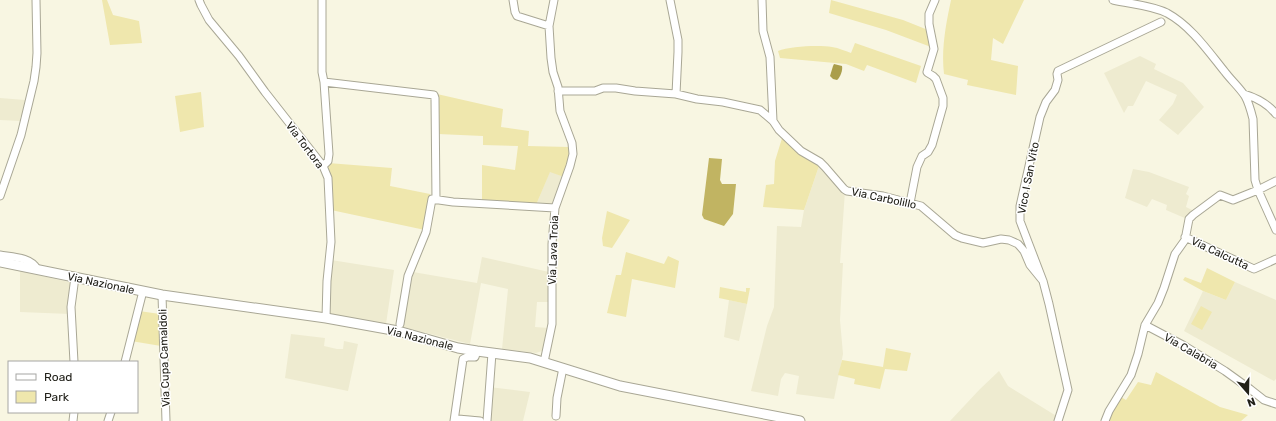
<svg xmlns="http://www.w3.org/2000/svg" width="1276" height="421" font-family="Rubik,sans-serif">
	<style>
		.built { fill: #eeebd0 }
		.green { fill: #efe7ad }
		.forest { fill: #c1b462 }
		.water { fill: #aa9e4b }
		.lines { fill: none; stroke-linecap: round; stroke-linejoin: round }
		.minor-casing { stroke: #a9a795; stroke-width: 9 }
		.major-casing { stroke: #a9a795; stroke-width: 11 }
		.minor { stroke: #fff; stroke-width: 7 }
		.major { stroke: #fff; stroke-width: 9 }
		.labels { text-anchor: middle; stroke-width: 3; stroke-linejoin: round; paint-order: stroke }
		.street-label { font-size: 11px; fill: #212019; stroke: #fff }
	</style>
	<rect width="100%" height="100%" fill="#f8f6e2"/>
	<path class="built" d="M1140 56 1156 64 1154 69 1183 83 1204 107 1178 135 1159 120 1173 104 1177 95 1146 81 1133 106H1128L1124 113 1104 73Z
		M0 98 25 100 23 116 20 117 21 121 0 120Z
		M820 163 845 191 840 263H843L840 320 843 354 834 399 796 394 799 376 785 373 781 379 778 396 751 391 767 326 774 307 777 226 801 227 804 210Z
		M1133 169 1149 172 1189 187 1186 194 1189 196 1186 207 1194 211 1187 219 1166 210 1167 205 1152 199 1147 207 1125 198Z
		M550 171 564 177 552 206 536 205Z
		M482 257 549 272 550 302H537L535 327 549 328 544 348 542 351 536 353 502 349 508 289 481 283 470 344 403 327 413 272 477 283Z
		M331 260 394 270 386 324 328 314Z
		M20 271 73 283 70 314 20 312Z
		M1235 282 1276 300V379L1274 381 1184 331 1203 291 1226 300Z
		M729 300 747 304 739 341 724 337Z
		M291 334 325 338 324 346 337 349H343L344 341 358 344 348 391 285 378Z
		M999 371 1008 386 1058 417 1056 421H950L980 389Z
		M489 387 530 392 523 421H453L454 414 485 417Z"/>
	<path class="green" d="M102 0H107L113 15 139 21 142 43 110 45Z
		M831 0 903 20 928 30 931 47 886 30 829 13Z
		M951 0H1024L1003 44 993 38 991 60 1018 66 1016 95 967 85 968 80 944 74C941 49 946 24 951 0Z
		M855 43 921 66 916 83 867 65 864 71 846 64 780 58 778 51C790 46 820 45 832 47 839 48 845 51 851 53Z
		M201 92 204 127 180 132 175 96Z
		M437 94 503 109 501 127 529 131 528 146 569 147V154L564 177 550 172 536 205 482 201V165L515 170 518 146 483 145V136L438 134Z
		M783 135 820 163 804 210 763 207 766 185 774 184 775 161Z
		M328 163 392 168 390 186 430 194 425 230 331 210Z
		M607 211 630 220 612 248 603 246 602 238Z
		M626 252 664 264 668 256 679 261 675 288 632 279 626 317 607 313 616 275H621Z
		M1207 268 1235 282 1226 300 1203 291 1183 280 1185 277 1201 283Z
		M720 287 746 292V288H750L747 304 719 298Z
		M1201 306 1212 312 1202 330 1191 324Z
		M139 311 160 314 159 326 161 346 131 341Z
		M886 348 911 353 907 371 885 369 880 389 854 384 855 379 838 375 842 360 883 367Z
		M1156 372 1220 407 1248 415 1241 421H1106L1121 397 1126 400 1138 382 1151 385Z"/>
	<path class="forest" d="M709 158 722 159 720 180 722 184H736L733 214 724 226 704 219 702 215Z"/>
	<path class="water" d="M834 64 842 66C843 70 840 78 837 80L833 79 830 76 833 66Z"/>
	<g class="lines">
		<defs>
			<path id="minor" d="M199 0 201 5 209 20 239 56 265 92 323 166 328 178 331 242 327 281 326 318
				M322 0V72L324 82 329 154 328 161 323 166
				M513 0 515 12 517 16 549 26
				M670 0 678 40V52L676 94
				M762 0 763 31 770 57 773 121
				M1113 0C1130 4 1151 5 1167 13 1191 26 1208 51 1225 72 1231 80 1239 87 1245 96 1249 103 1251 111 1253 119L1255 180 1258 190 1276 230
				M324 82 434 95 435 98 436 200
				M558 91H595L603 88H616L635 91 676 94 697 99 723 102 760 110 773 121 779 130 801 151 820 162 825 167 844 189 847 191 883 196 921 206 955 235 962 238 983 243 1001 239 1009 240 1018 244 1024 251 1030 265 1043 281
				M1244 94C1257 98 1268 104 1276 114
				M0 196 21 135 34 81 36 67 37 53 36 0
				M910 203 917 167 922 156 928 152 932 145 943 106V98L936 79 933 76 928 73 927 72 934 49 929 24V14L935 0
				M1185 237 1254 269 1276 259
				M0 255C12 257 31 257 37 269
				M162 295 166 421
				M400 324 408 276 426 232 432 199 453 202 555 208
				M1145 325 1183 345 1225 371 1250 389 1264 400 1276 404
				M74 362 71 307 75 277
				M125 362 143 291
				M544 362 552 324V244L555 208 570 166 573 154 572 143 560 111 558 87 553 72 551 58 549 26 554 0
				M556 416 557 398 563 368
				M458 419 480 421
				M73 421 74 412
				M108 421 111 412
				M454 421 463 359 467 357H475L477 351
				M487 421 492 353
				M1058 421 1068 390 1049 304 1043 281 1020 221V206L1040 117 1046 102 1055 90 1058 80 1057 74 1058 71 1161 22
				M1105 421 1109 411 1131 375 1138 354 1145 325 1158 303 1164 288 1175 254 1185 240 1189 219 1193 215 1220 195 1233 200 1258 190 1276 181"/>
			<path id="major" d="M0 262 162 295 326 318 398 331 458 348 477 351 530 358 620 386 800 421"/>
		</defs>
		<use href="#minor" class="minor-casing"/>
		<use href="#major" class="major-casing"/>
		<use href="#minor" class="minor"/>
		<use href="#major" class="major"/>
	</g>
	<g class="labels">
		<g class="street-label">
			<text transform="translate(305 145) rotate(53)" y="4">Via Tortora</text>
			<text transform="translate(1028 178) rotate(-79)" y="4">Vico I San Vito</text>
			<text transform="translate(884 198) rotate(12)" y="4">Via Carbolillo</text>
			<text transform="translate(553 250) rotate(-88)" y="4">Via Lava Troia</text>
			<text transform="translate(1220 253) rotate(25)" y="4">Via Calcutta</text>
			<text transform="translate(101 283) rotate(12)" y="4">Via Nazionale</text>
			<text transform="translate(420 338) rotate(14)" y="4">Via Nazionale</text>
			<text transform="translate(1191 351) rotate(30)" y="4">Via Calabria</text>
			<text transform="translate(164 358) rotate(-92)" y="4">Via Cupa Camaldoli</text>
		</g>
	</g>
	<rect x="8" y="361" width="130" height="52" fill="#ffffff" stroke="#a6a6a3"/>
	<rect x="16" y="374" width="20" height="6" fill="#ffffff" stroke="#a6a6a3"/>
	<text x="44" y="381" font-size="12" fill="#212019">Road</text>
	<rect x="16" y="391" width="20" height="12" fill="#efe7ad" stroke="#a6a6a3"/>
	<text x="44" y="401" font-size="12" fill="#212019">Park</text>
	<g transform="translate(1248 393) rotate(160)" stroke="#ffffff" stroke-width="3" paint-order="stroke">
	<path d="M0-3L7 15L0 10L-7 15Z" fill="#212019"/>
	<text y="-6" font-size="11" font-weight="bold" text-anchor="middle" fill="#212019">N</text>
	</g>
</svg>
